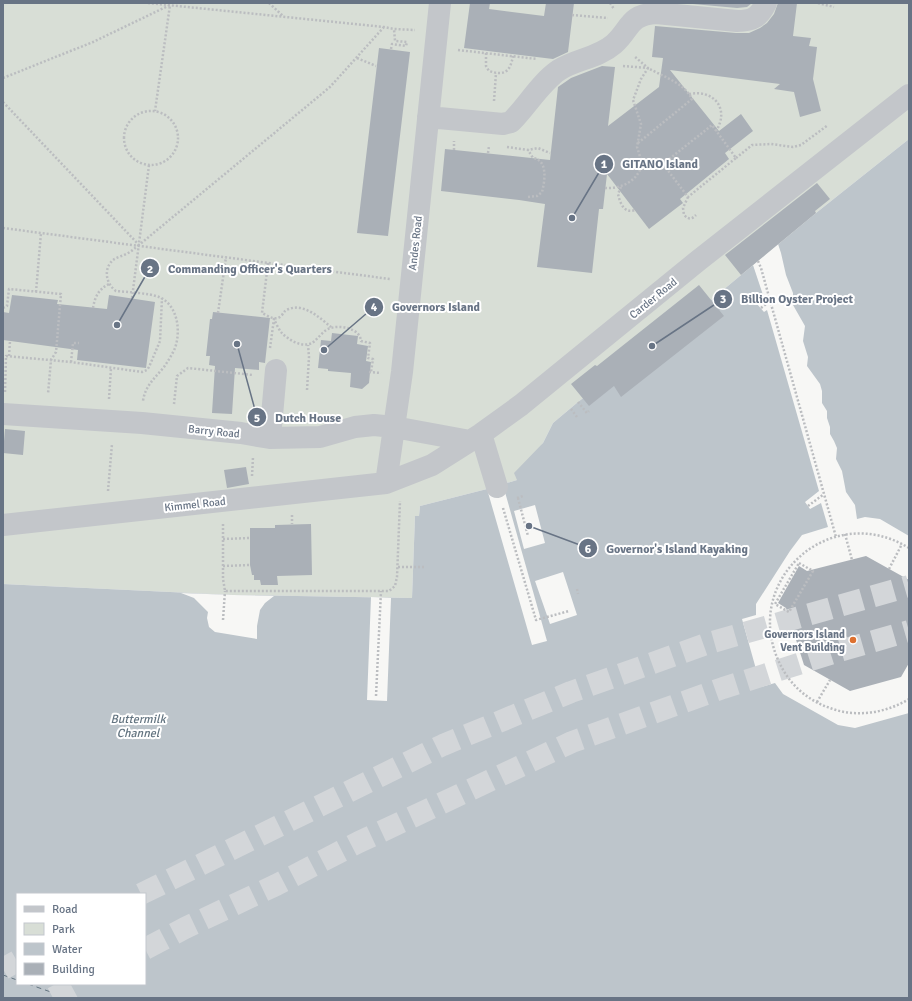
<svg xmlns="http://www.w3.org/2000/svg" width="912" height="1001" font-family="Signika,sans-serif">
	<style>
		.green { fill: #d8ded6 }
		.water { fill: #bdc5cb; fill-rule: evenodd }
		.pier { fill: #f7f7f5 }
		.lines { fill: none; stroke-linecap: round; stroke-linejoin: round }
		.ferry { stroke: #637480; stroke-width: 1; stroke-dasharray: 5 4; stroke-linecap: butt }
		.building { fill: #aab0b7 }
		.highway-tunnel { stroke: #d3d6d9; stroke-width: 22; stroke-dasharray: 22 11; stroke-linecap: butt }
		.path { stroke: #bbbdc0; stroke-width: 2.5; stroke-dasharray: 2 2; stroke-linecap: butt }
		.minor { stroke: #c3c6ca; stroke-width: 22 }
		.poi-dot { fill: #dd702f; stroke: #fff; stroke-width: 1.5 }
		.labels { text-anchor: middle; stroke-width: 4; stroke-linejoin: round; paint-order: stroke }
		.street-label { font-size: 11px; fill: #687485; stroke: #fff }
		.poi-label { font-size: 11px; font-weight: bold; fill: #687485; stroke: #fff; text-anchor: end }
		.water-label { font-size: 12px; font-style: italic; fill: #637480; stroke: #fff }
		.leader { fill: none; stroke: #687485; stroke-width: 1.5 }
		.callout-dot { fill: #687485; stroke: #fff; stroke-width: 1.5 }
		.mark-label { font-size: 12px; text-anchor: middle; font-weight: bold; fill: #fff }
		.callout-label { font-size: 12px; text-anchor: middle; font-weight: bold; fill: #687485; stroke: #fff; stroke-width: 4; stroke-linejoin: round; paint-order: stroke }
	</style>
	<rect width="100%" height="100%" fill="#f7f7f5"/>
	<path class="green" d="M3 3H909V139L816 213 711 300 578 402 553 423 543 443 517 480 487 489 420 506 419 516H415L412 598 233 595 3 584Z"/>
	<path class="water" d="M909 139V998H3V584L233 595 412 598 415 516H419L420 506 487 489 517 480 514 473 543 443 553 423 578 402 711 300 816 213ZM17 894H145V984H17Z"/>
	<path class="pier" d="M778 244 781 253 786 275 793 293V305L805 326 803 341 808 357 807 366 820 384 822 391V403L827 411V418L830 427V434L834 441 837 448 836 459 842 471 846 492 855 505 857 519 865 517 880 519 909 536V713L855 728 838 725 783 694 775 683 761 687 742 619 756 615V604L790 551 802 535 828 527 821 503 810 509 805 502 819 491 767 310 764 312 757 304 764 298 753 265Z
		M503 485 547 641 532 645 487 489Z
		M535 505 545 543 524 549 514 511Z
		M563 572 577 615 550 624 535 581Z
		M181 593 233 595 274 596 265 603 260 610 257 626V639L215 632 209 627 207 618 208 612 194 598Z
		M371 597 391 598 387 701 367 700Z"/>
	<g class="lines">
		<path class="ferry" d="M3 975 17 980
			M28 984 68 998"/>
	</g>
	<path class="building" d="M470 3H490L489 9 544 16 546 3H574L568 52 553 59 464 48Z
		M682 3H752L747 7 737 8Z
		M778 3H797L793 36 811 38 809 46 817 47 813 79 821 111 800 117 794 92 774 89 780 84 670 70 719 131 741 114 753 131 725 153 729 159 680 199 683 203 649 229 607 174 603 209H599L592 273 537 267 545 204 519 200 441 191 445 149 550 160 558 87 571 78 602 66 615 67 608 126 659 87 663 58 652 57 655 26 736 33H749L760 28 767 23 774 14Z
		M379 48 410 52 388 236 357 233Z
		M817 183 830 199 815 211 816 213 741 275 725 255Z
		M699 285 724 316 621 397 614 386 589 406 571 384 595 365 597 366Z
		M12 295 58 300 57 304 107 309 109 295 155 302 146 368 77 360 78 350 3 340V312L9 313Z
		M213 312 270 318 265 363 259 362V370L235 368 232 414 212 413 215 366 209 365 210 356H206L210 319H212Z
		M332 333 358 336 357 344 368 346 366 361 371 362 369 383 362 389 350 387 351 373 328 371V369L318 368 321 340 331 341Z
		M5 429 25 431 23 455 3 453Z
		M246 467 249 484 227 488 224 470Z
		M311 524 312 575 277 576 278 585H261L260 580H254V575H252L250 565V528H275V525Z
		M866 556 909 580V663L901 677 850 691 804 665 786 608 778 603 799 566 807 571Z"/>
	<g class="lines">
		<path class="highway-tunnel" d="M141 894 443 745 571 692 709 643 909 586
			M145 949 185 928 276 885 359 842 572 742 723 688 836 652 909 631
			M3 969 17 961
			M53 998 79 984"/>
		<path class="path" d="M148 3 384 27 394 29 415 30
			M269 3 283 16
			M610 3 614 9
			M818 3 834 7
			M572 15 608 18
			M391 49 392 44 406 46 407 42 395 41 394 29
			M458 50 537 59
			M486 53V66L489 71C505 76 510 72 513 56
			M357 58 376 66
			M623 66 648 68 634 56
			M3 78 93 42 170 5 155 111
			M689 94C714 89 730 109 716 131
			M494 101 496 73
			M3 102 139 245 330 87 384 27
			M124 138a27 27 0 1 1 54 0a27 27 0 1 1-54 0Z
			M638 143 692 99C684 83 664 77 648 68L641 79 633 100 641 124 637 147 642 163
			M507 147 528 150 538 148 550 153
			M454 150V141
			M488 153 489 146
			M736 158 752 145 771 144 793 147 801 145 828 125
			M621 187 618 194C620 203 624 214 635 210
			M605 188C621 189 639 181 642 163L650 167 663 164 688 197 736 158 712 125 663 164
			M528 197 537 196 542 192C545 181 548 160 533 158L528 150
			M688 197 683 208 684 215C689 220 692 219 696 215
			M3 228 390 279
			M139 245C135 248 132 251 128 253 123 256 117 257 113 260 103 269 106 284 116 291 127 292 149 293 159 297 178 305 181 331 175 348 172 355 168 361 164 367 155 378 145 386 143 401
			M758 261 761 268 836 537
			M268 263 262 313C268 316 276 322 282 315 284 312 285 310 289 309 304 303 320 318 331 327
			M36 292 41 233
			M132 298 149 165
			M3 308 7 306 9 289 61 294 56 352 51 360 48 394
			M93 308C95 296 99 289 109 284
			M761 308 770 301
			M218 313 226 257
			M270 348 274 319C276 323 278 328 281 332 288 340 302 348 312 343 318 339 322 332 328 329 339 324 360 328 361 341L370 343 368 358 373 359 371 372
			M9 356 10 341
			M71 362 73 343H79
			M369 372 381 373
			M307 390 309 357 308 345
			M5 392 6 356 71 362 142 372 147 370 149 367 160 341 162 298
			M109 399 111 368
			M578 402 587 413 589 411
			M174 404 177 376 188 368 253 375
			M571 409 577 417
			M252 476 253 457
			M108 491 112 444
			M517 498 523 496
			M518 498 528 536
			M808 506 824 494
			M503 508 536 620 569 611
			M292 515V524
			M223 524V579L225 591H389L395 586 397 577 400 501
			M845 534 852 560
			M223 539 250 538
			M909 548C829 499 738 583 781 666 791 686 809 701 830 708 856 718 886 713 909 699
			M799 563 813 571 789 612 775 604Z
			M223 566 250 565
			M398 567H426
			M889 569 902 544
			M577 589 578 594
			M223 620 225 591
			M376 696 381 591
			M817 702 830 680"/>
		<path class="minor" d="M428 117 503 124 511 122C527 106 541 82 559 70 576 59 598 58 614 44 631 29 628 15 656 13L737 21C753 21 759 17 766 3
			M3 414 142 423 241 433 270 438 320 437 355 427 374 425 394 427 470 441
			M481 434 497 487
			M270 438 276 370
			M386 483 402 372 440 3
			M3 525 386 483 432 465 481 434 521 405 699 260 909 95"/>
	</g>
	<circle class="poi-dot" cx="853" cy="640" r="4"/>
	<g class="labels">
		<g class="street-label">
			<text transform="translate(415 243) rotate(-84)" y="4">Andes Road</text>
			<text transform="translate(653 298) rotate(-39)" y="4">Carder Road</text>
			<text transform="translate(214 431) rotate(6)" y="4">Barry Road</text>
			<text transform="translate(195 504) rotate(-6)" y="4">Kimmel Road</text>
		</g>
		<g class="poi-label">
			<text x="845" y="638">Governors Island<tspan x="845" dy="13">Vent Building</tspan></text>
		</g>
		<g class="water-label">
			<text x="138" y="723">Buttermilk<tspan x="138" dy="14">Channel</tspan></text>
		</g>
	</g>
	<path class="leader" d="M572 218L604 164M117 325L150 268M652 346L723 299M324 350L374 307M237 344L257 417M529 526L588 548"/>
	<g class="callout-dot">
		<circle cx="572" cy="218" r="4"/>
		<circle cx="117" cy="325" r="4"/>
		<circle cx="652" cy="346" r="4"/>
		<circle cx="324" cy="350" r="4"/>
		<circle cx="237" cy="344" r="4"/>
		<circle cx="529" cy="526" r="4"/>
		<circle cx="604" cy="164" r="10"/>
		<circle cx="150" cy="268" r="10"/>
		<circle cx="723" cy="299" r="10"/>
		<circle cx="374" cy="307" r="10"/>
		<circle cx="257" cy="417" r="10"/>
		<circle cx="588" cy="548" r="10"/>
	</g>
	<g class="mark-label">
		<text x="604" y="168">1</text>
		<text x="150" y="273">2</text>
		<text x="723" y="303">3</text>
		<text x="374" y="311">4</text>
		<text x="257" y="422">5</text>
		<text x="588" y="553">6</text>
	</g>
	<g class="callout-label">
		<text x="660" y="168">GITANO Island</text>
		<text x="250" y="273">Commanding Officer's Quarters</text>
		<text x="797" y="303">Billion Oyster Project</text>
		<text x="436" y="311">Governors Island</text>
		<text x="308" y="422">Dutch House</text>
		<text x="677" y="553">Governor's Island Kayaking</text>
	</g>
	<rect width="912" height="1001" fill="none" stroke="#687485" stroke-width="8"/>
	<rect x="16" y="893" width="130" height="92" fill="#ffffff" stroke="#c3c7ce"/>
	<rect x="24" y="906" width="20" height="6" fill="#c3c6ca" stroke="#c3c7ce"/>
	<text x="52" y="913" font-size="12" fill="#687485">Road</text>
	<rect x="24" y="923" width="20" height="12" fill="#d8ded6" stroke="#c3c7ce"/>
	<text x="52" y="933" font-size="12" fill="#687485">Park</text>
	<rect x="24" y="943" width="20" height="12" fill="#bdc5cb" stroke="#c3c7ce"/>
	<text x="52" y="953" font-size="12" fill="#687485">Water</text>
	<rect x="24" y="963" width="20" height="12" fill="#aab0b7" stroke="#c3c7ce"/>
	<text x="52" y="973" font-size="12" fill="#687485">Building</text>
</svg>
